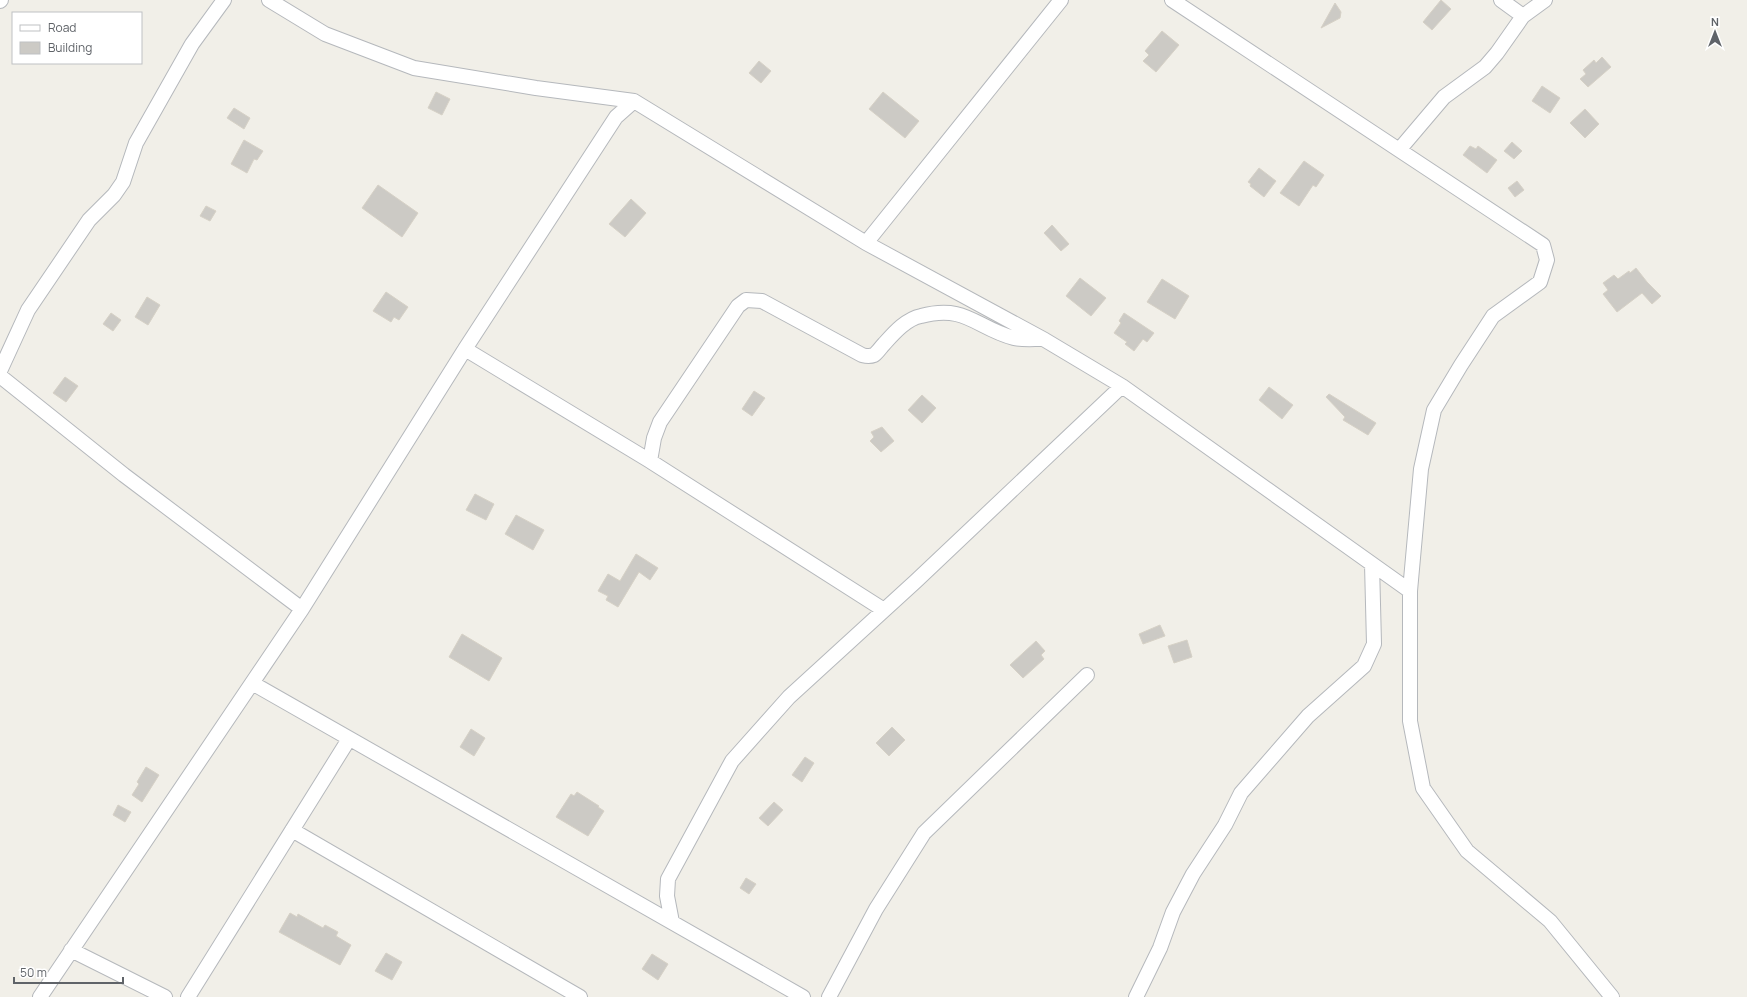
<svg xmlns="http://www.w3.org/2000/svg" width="1747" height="997" font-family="Manrope,sans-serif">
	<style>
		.building { fill: #cccac5; stroke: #d6d1c6 }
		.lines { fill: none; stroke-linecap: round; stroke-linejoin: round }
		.minor-casing { stroke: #b5b8bc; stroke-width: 16 }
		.minor { stroke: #fff; stroke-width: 14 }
	</style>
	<rect width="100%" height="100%" fill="#f1efe8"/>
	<path class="building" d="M1441 0 1451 9 1432 30 1423 22Z
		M1335 3 1341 12 1340 18 1321 28Z
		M1162 31 1179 45 1156 72 1143 61 1149 55 1145 51Z
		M1602 57 1611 67 1588 87 1580 79 1586 74 1583 70 1594 60 1596 63Z
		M759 61 771 71 761 83 749 73Z
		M1542 86 1560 98 1550 113 1532 101Z
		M436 92 450 99 442 115 428 108Z
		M883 92 919 121 905 138 869 109Z
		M234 108 250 118 244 129 227 118Z
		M1585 109 1599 124 1585 138 1570 123Z
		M244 140 263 151 257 160 254 159 247 173 231 164Z
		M1512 142 1522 151 1514 159 1504 151Z
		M1470 146 1476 149 1478 146 1497 160 1487 173 1463 155Z
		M1304 161 1324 175 1316 187 1313 185 1299 206 1280 193Z
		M1259 168 1276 181 1264 197 1250 186 1251 184 1248 182Z
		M1517 181 1524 190 1515 197 1508 188Z
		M378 185 418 213 402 237 362 208Z
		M631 199 646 213 625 237 609 224Z
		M206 206 216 211 210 221 200 216Z
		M1052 225 1069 244 1061 251 1044 233Z
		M1636 268 1647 282 1661 296 1652 304 1642 293 1617 312 1603 294 1608 290 1603 283 1614 275 1618 279 1629 271 1630 273Z
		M1080 278 1106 298 1091 316 1066 296Z
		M1162 279 1189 296 1175 319 1147 302Z
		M386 292 408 307 399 320 394 317 391 322 373 311Z
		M147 297 160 305 148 325 135 317Z
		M111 313 121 320 113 331 103 324Z
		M1124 313 1154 333 1147 342 1143 339 1134 351 1125 344 1127 342 1114 333 1121 323 1119 321Z
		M65 377 78 386 66 402 53 393Z
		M1269 387 1293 405 1282 419 1259 400Z
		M754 391 765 398 752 416 742 409Z
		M1329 394 1376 423 1368 435 1343 420 1345 417 1326 397Z
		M922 395 936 408 922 423 908 410Z
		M882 427 894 441 881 452 870 441 874 437 871 432Z
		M475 494 494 504 486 520 466 510Z
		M516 515 544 530 533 550 505 534Z
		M636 554 658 568 650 580 639 572 618 607 606 600 608 596 598 591 608 574 620 581Z
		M1160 625 1165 636 1143 644 1139 634Z
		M462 634 502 658 489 681 449 657Z
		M1187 640 1192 657 1174 663 1168 646Z
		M1036 641 1045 651 1041 655 1044 659 1023 678 1010 665Z
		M892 727 905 740 889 756 876 743Z
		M471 729 485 738 474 756 460 747Z
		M805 757 814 763 802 782 792 775Z
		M146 767 159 775 142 802 132 795 139 784 137 782Z
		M577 792 599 806 598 807 604 811 588 836 556 817 571 794 574 796Z
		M774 802 783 810 768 826 759 818Z
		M118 805 131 812 125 822 113 815Z
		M746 878 756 884 749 894 740 888Z
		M290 913 297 917 298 914 323 928 325 925 338 932 336 936 351 945 340 965 279 932Z
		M386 953 402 962 392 980 375 971Z
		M652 954 668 964 658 980 642 969Z"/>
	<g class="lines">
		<defs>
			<path id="minor" d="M269 0 325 34 414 68 536 88 634 101 866 243 1045 340 1122 386 1410 591
				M1172 0 1543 245 1547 260 1540 282 1493 316 1461 365 1434 410 1421 469 1410 591V721L1423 788 1467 851 1550 921 1612 997
				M1501 0 1523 16
				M0 1 1 0
				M1399 150 1444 97 1485 67 1497 53 1523 16 1545 0
				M866 243 1061 0
				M465 349 650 461 884 610
				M0 371 28 310 89 220 114 195 123 182 136 143 192 44 224 0
				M0 376 124 475 302 609
				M650 461 654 438 660 422 738 306 746 300 762 301 862 355C866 356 869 357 874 355 878 352 881 347 884 344 894 333 906 319 921 316 966 304 976 328 1014 338 1022 340 1033 339 1042 339
				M252 683 803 997
				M292 830 580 997
				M672 922 667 896 668 879 732 761 789 697 916 581 1122 386
				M71 950 165 997
				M40 997 302 609 465 349 616 117 634 101
				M188 997 349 739
				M829 997 876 909 924 833 1087 675
				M1136 997 1160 948 1173 912 1193 874 1225 825 1241 793 1308 716 1364 666 1374 644 1372 564"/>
		</defs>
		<use href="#minor" class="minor-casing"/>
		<use href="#minor" class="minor"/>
	</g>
	<rect x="12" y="12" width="130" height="52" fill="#ffffff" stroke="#bfc1c3"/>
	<rect x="20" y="25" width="20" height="6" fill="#ffffff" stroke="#bfc1c3"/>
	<text x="48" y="32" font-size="12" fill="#5f6368">Road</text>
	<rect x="20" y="42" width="20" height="12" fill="#cccac5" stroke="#bfc1c3"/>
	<text x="48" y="52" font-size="12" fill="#5f6368">Building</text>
	<g transform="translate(1715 32)" stroke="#ffffff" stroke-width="3" paint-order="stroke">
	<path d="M0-3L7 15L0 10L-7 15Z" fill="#5f6368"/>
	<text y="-6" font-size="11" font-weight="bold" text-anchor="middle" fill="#5f6368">N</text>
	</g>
	<path d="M14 977v6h109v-6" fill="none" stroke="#5f6368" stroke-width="2"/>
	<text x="20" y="977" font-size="12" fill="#5f6368" stroke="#ffffff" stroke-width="3" paint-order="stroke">50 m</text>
</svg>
